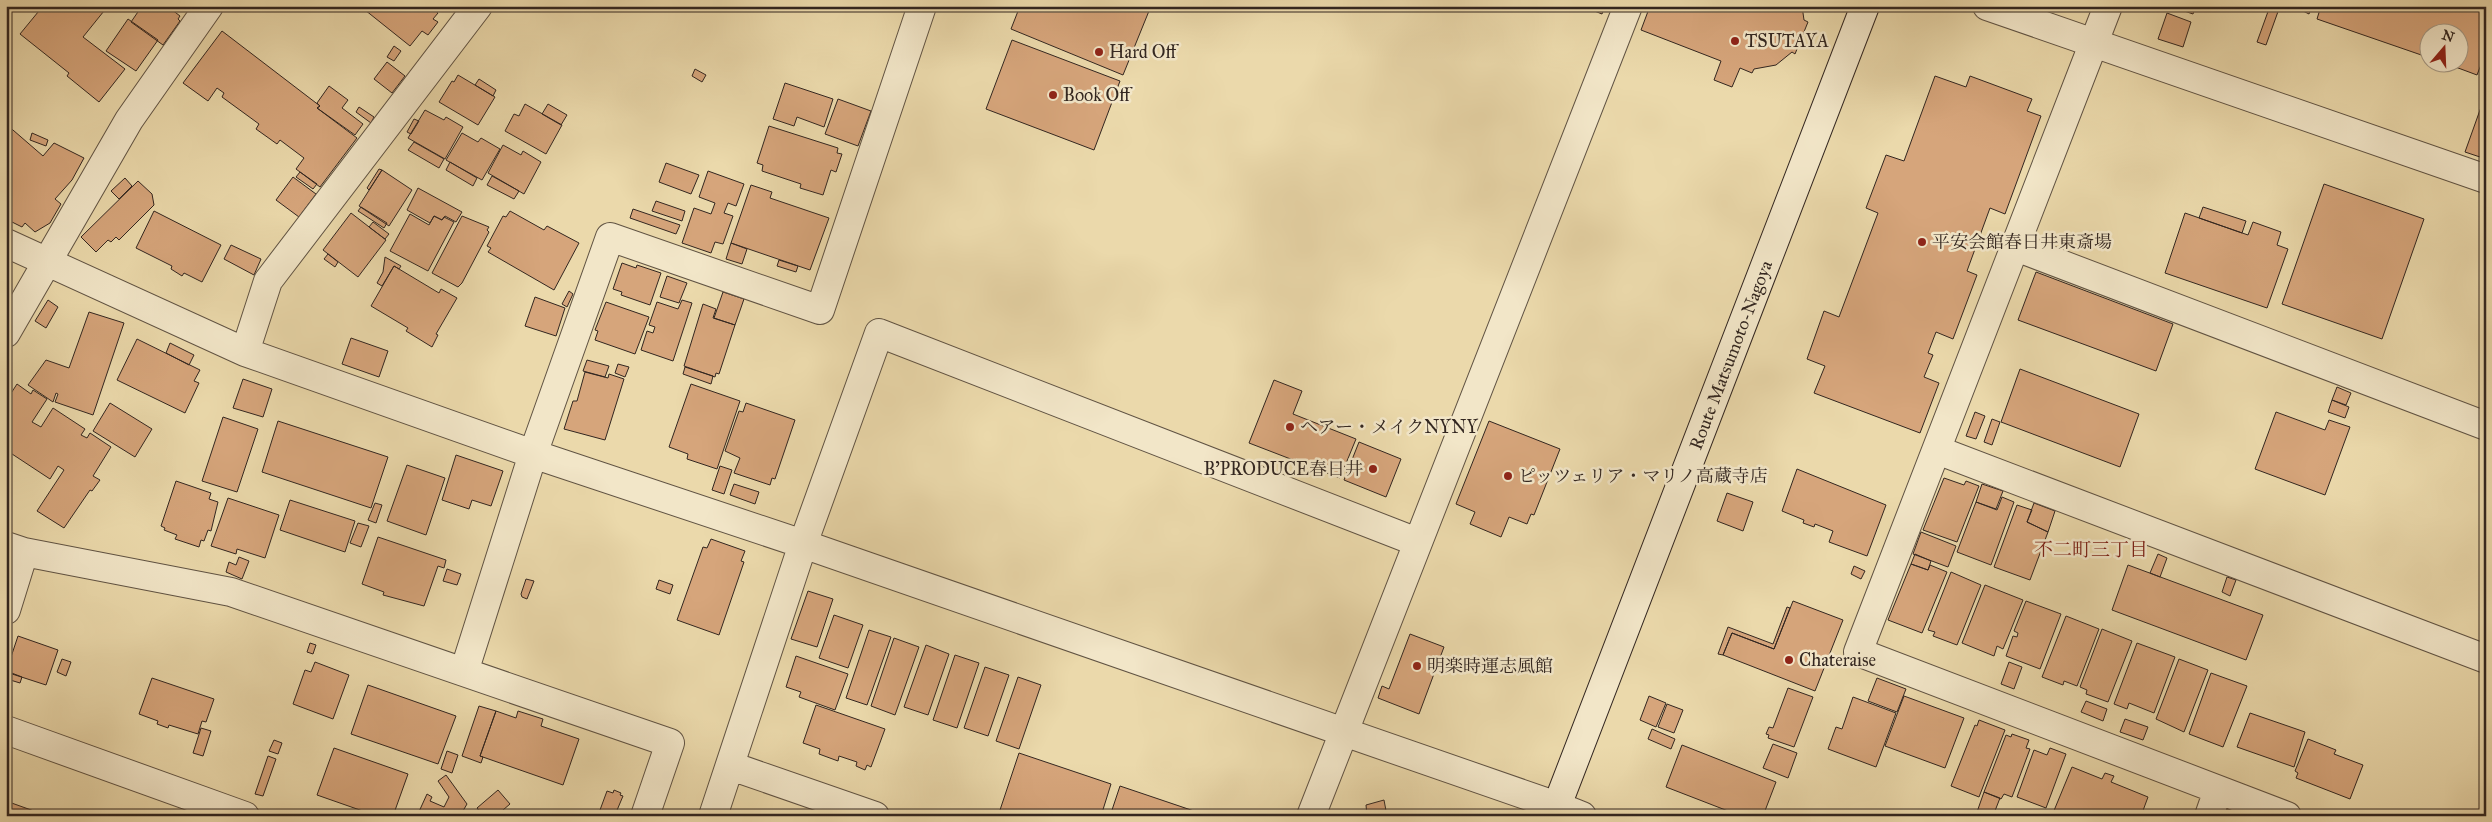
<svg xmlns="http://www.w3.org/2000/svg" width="2492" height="822" font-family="'IM FELL Great Primer','Noto Serif JP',serif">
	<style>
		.building { fill: #d6a57b; stroke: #322620 }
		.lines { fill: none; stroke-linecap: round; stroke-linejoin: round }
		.minor-casing { stroke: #605343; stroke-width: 30 }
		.tertiary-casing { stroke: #605343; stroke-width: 30 }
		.secondary-casing { stroke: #322620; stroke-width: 30 }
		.minor { stroke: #f2e6c8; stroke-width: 28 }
		.tertiary { stroke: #f2e6c8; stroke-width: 28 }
		.secondary { stroke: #f2e6c8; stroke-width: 28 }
		.poi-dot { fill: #8f2418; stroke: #f2e6c8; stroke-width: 2 }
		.labels { text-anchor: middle; stroke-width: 5; stroke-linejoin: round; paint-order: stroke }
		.poi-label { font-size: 18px; fill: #322620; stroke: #f2e6c8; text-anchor: start }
		.street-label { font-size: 18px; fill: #322620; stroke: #f2e6c8 }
		.neighbourhood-label { font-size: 19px; fill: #7a1f14; stroke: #f2e6c8 }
	</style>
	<rect width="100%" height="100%" fill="#ebd9ab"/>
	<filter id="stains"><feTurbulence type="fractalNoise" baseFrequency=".004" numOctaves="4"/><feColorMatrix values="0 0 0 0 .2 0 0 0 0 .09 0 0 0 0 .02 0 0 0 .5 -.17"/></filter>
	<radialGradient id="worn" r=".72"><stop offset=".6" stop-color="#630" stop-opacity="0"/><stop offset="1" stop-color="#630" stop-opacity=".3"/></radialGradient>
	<path class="building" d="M43 6H108L83 37 125 69 99 102 67 76 69 73 20 34Z
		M142 6H167L180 16 178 19 180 21 163 45 131 22Z
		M360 6H429L438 13 433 19 438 22 428 35 422 31 410 46Z
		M1020 6H1151L1123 75 1011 29Z
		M1582 6H1605L1602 14Z
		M1650 6H1802L1804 20 1808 22 1795 54 1792 52 1776 65 1754 69 1752 73 1740 68 1732 87 1714 80 1721 61 1641 30Z
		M2170 6H2196L2193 14Z
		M2270 6H2280L2266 45 2257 42Z
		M2293 6H2312L2309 14Z
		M2321 6H2478L2486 9V52L2477 75 2442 62H2460V32H2430V58L2317 19Z
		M2167 13 2191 22 2183 47 2158 39Z
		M128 19 158 40 136 71 106 51Z
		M222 31 320 106 317 108 357 138 320 187 296 169 304 158 280 140 277 144 256 129 259 124 222 97 224 93 217 88 208 101 183 83Z
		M1012 40 1120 81 1094 150 986 109Z
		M394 46 401 51 394 61 387 57Z
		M387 62 405 76 392 93 374 79Z
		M695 69 706 75 702 82 692 76Z
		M458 75 495 97 478 125 439 102 452 81 454 82Z
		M1935 76 1966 87 1970 76 2032 99 2027 111 2041 116 2005 214 1990 208 1967 271 1977 275 1953 339 1936 332 1928 353 1933 355 1924 377 1939 383 1920 433 1814 393 1825 366 1807 359 1824 311 1839 317 1878 213 1866 208 1886 155 1904 161Z
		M479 79 496 90 493 96 475 85Z
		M785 83 833 99 824 127 797 117 794 126 773 119Z
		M329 86 348 100 342 108 363 124 355 135 317 108 320 106 317 103Z
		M2485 96H2486V159L2465 152Z
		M838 99 871 111 858 146 825 134Z
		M525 104 562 125 546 154 505 131 514 114 519 116Z
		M548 104 567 115 561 125 542 114Z
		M359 107 374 117 371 123 356 112Z
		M425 110 444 120 446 117 463 127 445 159 408 138Z
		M414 119 419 121 411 134 407 132Z
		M6 124 43 156 54 143 84 158 72 180 55 199 61 204 50 223 35 232 25 223 22 227 6 219Z
		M769 126 838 148 837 153 842 154 836 172 831 170 823 195 800 188 801 184 762 171 763 165 757 163Z
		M32 133 48 140 46 146 30 140Z
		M462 133 478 142 481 138 500 149 482 180 446 160Z
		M414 142 444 159 439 168 408 150Z
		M503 145 521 155 523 151 541 162 524 194 488 173Z
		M450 162 477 178 473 186 446 170Z
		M666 163 699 175 691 194 659 182Z
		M379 169 382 170 369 190 367 188Z
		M382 170 412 190 389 226 359 206Z
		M708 171 744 184 736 206 728 203 724 213 733 216 723 244 715 242 711 253 682 243 694 208 711 214 715 203 699 197Z
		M300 172 317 184 313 189 296 177Z
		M492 176 519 191 514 199 487 185Z
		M293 177 316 194 299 217 276 200Z
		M125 178 132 186 119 199 111 191Z
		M138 181 152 194 154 205 119 240 116 237 111 242 108 240 96 252 81 237Z
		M2324 184 2424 219 2382 339 2282 304Z
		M751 185 772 192 770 198 829 218 810 270 731 243Z
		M418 188 462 212 456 222 445 216 442 220 434 216 430 223 407 210Z
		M656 201 685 211 682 221 652 211Z
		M361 207 387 223 384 228 358 211Z
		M2203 207 2246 221 2242 233 2199 218Z
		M633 209 680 225 676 234 630 218Z
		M154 211 221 245 202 282 184 273 182 276 171 269 172 266 136 248Z
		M510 211 544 230 547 226 579 243 554 290 488 252 491 248 487 246 503 216 506 217Z
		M351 213 386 240 358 277 323 250Z
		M2185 213 2248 235 2253 222 2281 232 2277 245 2288 249 2267 308 2165 273Z
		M410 214 429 225 434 216 442 220 444 217 454 222 428 271 390 251Z
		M462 216 489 227 487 230 489 232 462 283 458 287 432 273Z
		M373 222 389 234 385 239 369 227Z
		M731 243 747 249 742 264 726 259Z
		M231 245 261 259 254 275 224 259Z
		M328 254 338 262 335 267 324 259Z
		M385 257 401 266 399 269 394 266 382 286 377 283 383 272Z
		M779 260 798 266 796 272 777 266Z
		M622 263 636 268 637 265 661 273 650 305 621 295 622 292 613 289Z
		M394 266 439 293 441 289 457 298 436 334 438 335 432 347 406 331 408 328 371 306Z
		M2036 272 2173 324 2156 371 2018 320Z
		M667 276 687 283 679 303 660 297Z
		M569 291 573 294 567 307 562 304Z
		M723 292 744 299 735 325 714 318Z
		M535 297 565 308 556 336 525 326Z
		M48 300 58 307 46 328 35 321Z
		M682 300 692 303 673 361 641 350 647 331 653 333 655 327 649 325 657 302 678 309Z
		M606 302 649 317 635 354 595 340 598 331 595 330Z
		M703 304 716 309 713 318 735 325 719 374 716 373 715 377 684 366Z
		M89 312 124 323 93 415 55 402 58 394 56 393 53 402 28 385 46 360 69 368Z
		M351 338 388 351 379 377 342 364Z
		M137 339 200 370 194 381 199 383 185 413 117 380Z
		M170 343 194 355 189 365 166 353Z
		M587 360 609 366 605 377 583 371Z
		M618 364 629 367 625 377 615 373Z
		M685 367 713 376 711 384 683 374Z
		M2020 369 2139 414 2120 467 2001 422Z
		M585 372 608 378 609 374 624 379 605 440 564 429 573 401H577Z
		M243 379 272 389 263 417 233 408Z
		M1274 380 1302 391 1293 414 1356 439 1340 478 1249 443Z
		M17 384 31 394 33 390 47 399 32 422 41 427 53 408 85 429 81 435 87 438 90 433 111 447 93 476 100 480 92 491 90 490 64 528 37 511 64 470 58 466 50 479 6 450V401Z
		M691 384 740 401 717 469 687 459 688 454 669 447Z
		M2337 387 2351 393 2346 405 2332 400Z
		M2332 400 2349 407 2345 418 2328 412Z
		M110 403 152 429 135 457 93 431Z
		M746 403 795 420 775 479 772 478 770 485 734 473 740 458 725 451 739 411 743 412Z
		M1975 412 1985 416 1976 439 1966 436Z
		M2276 412 2325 430 2329 420 2350 427 2325 495 2255 469Z
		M223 417 258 429 237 492 202 481Z
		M1992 419 2000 422 1992 445 1984 442Z
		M278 421 388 457 371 508 262 472Z
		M1489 421 1560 449 1534 515 1531 514 1527 524 1509 517 1501 537 1470 524 1475 512 1456 504Z
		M1359 442 1401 459 1386 497 1344 480Z
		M456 455 503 471 491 506 472 500 469 509 442 500Z
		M407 465 445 478 426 535 387 521Z
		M720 466 732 470 724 494 712 490Z
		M1797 469 1886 505 1867 556 1829 542 1833 531 1815 524 1814 527 1803 523 1804 520 1782 511Z
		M1944 478 1964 485 1966 481 1979 486 1957 542 1923 530Z
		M176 481 211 493 209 499 218 502 211 531 208 530 204 541 201 540 199 547 175 539 177 535 164 530 165 528 161 526Z
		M734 484 759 492 755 504 730 495Z
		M1982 484 2003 491 1996 509 1976 502Z
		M1727 493 1753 502 1743 531 1717 521Z
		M2002 497 2014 502 1991 565 1957 552 1976 502 1997 510Z
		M228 498 279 515 265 558 237 549 236 554 211 546Z
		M290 500 355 521 345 552 280 530Z
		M375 503 382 505 376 523 368 520Z
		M2034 503 2055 511 2048 532 2027 522Z
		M2017 505 2032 510 2027 522 2048 532 2030 580 1994 567Z
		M358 523 369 526 361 547 350 543Z
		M1921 532 1956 546 1948 567 1913 554Z
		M378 537 446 560 444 568 438 566 424 606 383 595 384 592 362 584Z
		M711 539 745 551 741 561 744 562 719 635 677 620 703 547 707 548Z
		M1915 554 1931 561 1928 570 1911 564Z
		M2158 554 2167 558 2160 577 2150 573Z
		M239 557 249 561 242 579 226 572 229 562 236 565Z
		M1911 564 1928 570 1930 565 1947 572 1922 633 1888 620Z
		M2128 565 2263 615 2246 660 2112 610Z
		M1854 566 1865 571 1861 579 1851 574Z
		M447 569 461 574 457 585 443 581Z
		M1951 572 1981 585 1957 645 1933 636 1935 632 1928 630Z
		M2227 577 2236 580 2230 596 2222 592Z
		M526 579 534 581 527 599 522 597 521 594Z
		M659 580 673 585 670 594 656 589Z
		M1985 585 2023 600 2003 649 1997 646 1994 656 1962 643Z
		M808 591 833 599 817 647 791 639Z
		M1793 601 1843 620 1815 691 1723 655 1732 633 1774 649Z
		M2026 601 2061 614 2040 669 2006 656 2013 636 2017 637 2018 633 2014 631Z
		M1787 607 1790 608 1774 649 1732 633 1723 655 1718 654 1728 627 1773 644Z
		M834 615 863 625 848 668 819 658Z
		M2066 616 2099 629 2077 686 2064 681 2063 685 2042 677Z
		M2102 629 2132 641 2108 702 2086 694 2087 690 2080 687Z
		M869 630 891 637 867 705 846 698Z
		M1410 634 1444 647 1419 714 1378 698 1382 686 1389 689Z
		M18 636 58 650 46 685 6 672Z
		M894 638 919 647 895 715 871 706Z
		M310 643 316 645 313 654 307 652Z
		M2137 643 2175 657 2154 713 2129 703 2127 709 2114 704Z
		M926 645 949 654 928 715 904 707Z
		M955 655 979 663 957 728 933 720Z
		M796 656 848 674 835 710 799 697 801 692 786 687Z
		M62 659 71 662 66 676 57 672Z
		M2179 659 2208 670 2184 732 2156 719Z
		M315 662 349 675 333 719 293 704 305 670 311 672Z
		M2009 662 2022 667 2014 689 2001 684Z
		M985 667 1009 675 988 736 964 728Z
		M9 672 22 677 20 683 7 679Z
		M2211 673 2247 686 2223 747 2189 734Z
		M1018 677 1041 685 1019 749 996 741Z
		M152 678 214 699 206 722 202 721 198 734 169 725 168 728 157 724 158 721 139 714Z
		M1877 678 1906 689 1897 712 1868 701Z
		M368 685 456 716 438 764 351 734Z
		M1788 688 1813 697 1794 747 1768 738 1769 735 1766 734 1769 727 1773 728Z
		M1649 696 1666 703 1656 727 1640 720Z
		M1904 696 1964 718 1945 768 1885 746Z
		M1853 697 1896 713 1876 767 1828 749 1836 727 1842 729Z
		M2086 701 2107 709 2103 721 2081 712Z
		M1667 704 1683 710 1674 733 1658 727Z
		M816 705 885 729 871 767 867 765 865 770 856 766 857 762 839 756 838 761 819 754 820 749 803 743Z
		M479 706 496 711 480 756 483 757 481 763 462 756Z
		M496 711 516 718 518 711 543 719 541 726 579 739 563 785 480 756Z
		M2250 713 2305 732 2294 767 2237 747Z
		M2125 719 2148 727 2143 740 2120 732Z
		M1979 720 2005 730 1979 797 1951 786 1975 725 1977 726Z
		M201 728 211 731 203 756 193 753Z
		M1652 729 1675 739 1671 749 1648 739Z
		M2012 734 2029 740 2026 748 2030 749 2012 797 2004 794 2001 799 1984 792 2006 735 2011 737Z
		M2308 739 2336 750 2334 754 2363 765 2350 799 2296 778 2298 773 2295 771Z
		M274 740 282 743 278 754 269 751Z
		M1773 744 1797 753 1788 778 1763 768Z
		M1682 745 1776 782 1763 816H1741L1666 787Z
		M334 748 408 774 393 816H377L317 795Z
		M2050 748 2066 754 2046 808 2017 797 2034 750 2047 755Z
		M447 751 458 755 452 773 441 769Z
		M1019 753 1111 784 1101 816H998Z
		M268 756 276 759 263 796 255 794Z
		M2072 767 2102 779 2105 773 2114 776 2111 782 2148 797 2141 816H2060L2053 813Z
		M446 775 467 804 460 816H417L427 794 432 797 430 801 444 807 449 797 438 781Z
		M1120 786 1197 812 1195 816H1110Z
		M498 790 510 804 496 816H483L477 808Z
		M614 790 621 793 620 795 623 796 615 815 608 813 606 816 600 810 607 791 613 793Z
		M1984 792 2000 798 1993 816 1977 812Z
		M1384 800 1387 816H1367L1366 805Z
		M6 801 48 816H6Z"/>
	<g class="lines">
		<defs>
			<path id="minor" d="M2108 6 1858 652 2287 816
				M6 243 245 352 533 454 803 544 1557 806
				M2016 247 2486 426
				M6 333 129 120 209 6
				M245 352 268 281 478 6
				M1937 450 2486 659
				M6 546 24 552 231 592 670 743 645 816
				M6 610 24 552
				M464 672 533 454 610 237 820 310 922 6
				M6 730 245 816
				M731 766 875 816
				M713 816 803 544 879 333 1417 542
				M1311 816 1628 6
				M2209 816 2218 790"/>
			<path id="tertiary" d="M1987 6 2486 179
				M1557 806 1582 816"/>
			<path id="secondary" d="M1553 816 1865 6"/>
		</defs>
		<use href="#minor" class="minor-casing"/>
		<use href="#tertiary" class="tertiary-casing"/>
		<use href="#secondary" class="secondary-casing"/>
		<use href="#minor" class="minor"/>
		<use href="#tertiary" class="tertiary"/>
		<use href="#secondary" class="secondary"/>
	</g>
	<g class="poi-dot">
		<circle cx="1735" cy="41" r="5"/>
		<circle cx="1099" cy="52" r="5"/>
		<circle cx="1053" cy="95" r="5"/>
		<circle cx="1922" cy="242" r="5"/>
		<circle cx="1290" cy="427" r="5"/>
		<circle cx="1373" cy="469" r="5"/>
		<circle cx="1508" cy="476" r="5"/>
		<circle cx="1789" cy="660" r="5"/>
		<circle cx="1417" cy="666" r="5"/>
	</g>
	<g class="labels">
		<g class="poi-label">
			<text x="1745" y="47">TSUTAYA</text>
			<text x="1109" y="58">Hard Off</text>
			<text x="1063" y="101">Book Off</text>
			<text x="1932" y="248">平安会館春日井東斎場</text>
			<text x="1300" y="433">ヘアー・メイクNYNY</text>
			<text x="1363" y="475" text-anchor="end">B'PRODUCE春日井</text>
			<text x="1518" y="482">ピッツェリア・マリノ高蔵寺店</text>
			<text x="1799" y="666">Chateraise</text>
			<text x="1427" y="672">明楽時運志風館</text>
		</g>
		<g class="street-label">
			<text transform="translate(1731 355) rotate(-69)" y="6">Route Matsumoto-Nagoya</text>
		</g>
		<g class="neighbourhood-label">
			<text x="2091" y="556">不二町三丁目</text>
		</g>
	</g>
	<rect width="2492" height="822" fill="none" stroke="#ebd9ab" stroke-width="25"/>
	<rect x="8" y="8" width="2477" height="807" fill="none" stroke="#322620" stroke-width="2.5"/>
	<rect x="12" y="12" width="2467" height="797" fill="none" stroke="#322620"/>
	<g transform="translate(2444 48) rotate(19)"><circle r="24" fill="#f2e6c8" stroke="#a59985"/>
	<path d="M0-4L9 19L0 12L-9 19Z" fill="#8f2418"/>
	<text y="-8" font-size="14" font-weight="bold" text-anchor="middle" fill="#322620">N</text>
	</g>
	<rect width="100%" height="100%" filter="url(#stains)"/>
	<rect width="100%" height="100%" fill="url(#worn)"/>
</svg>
